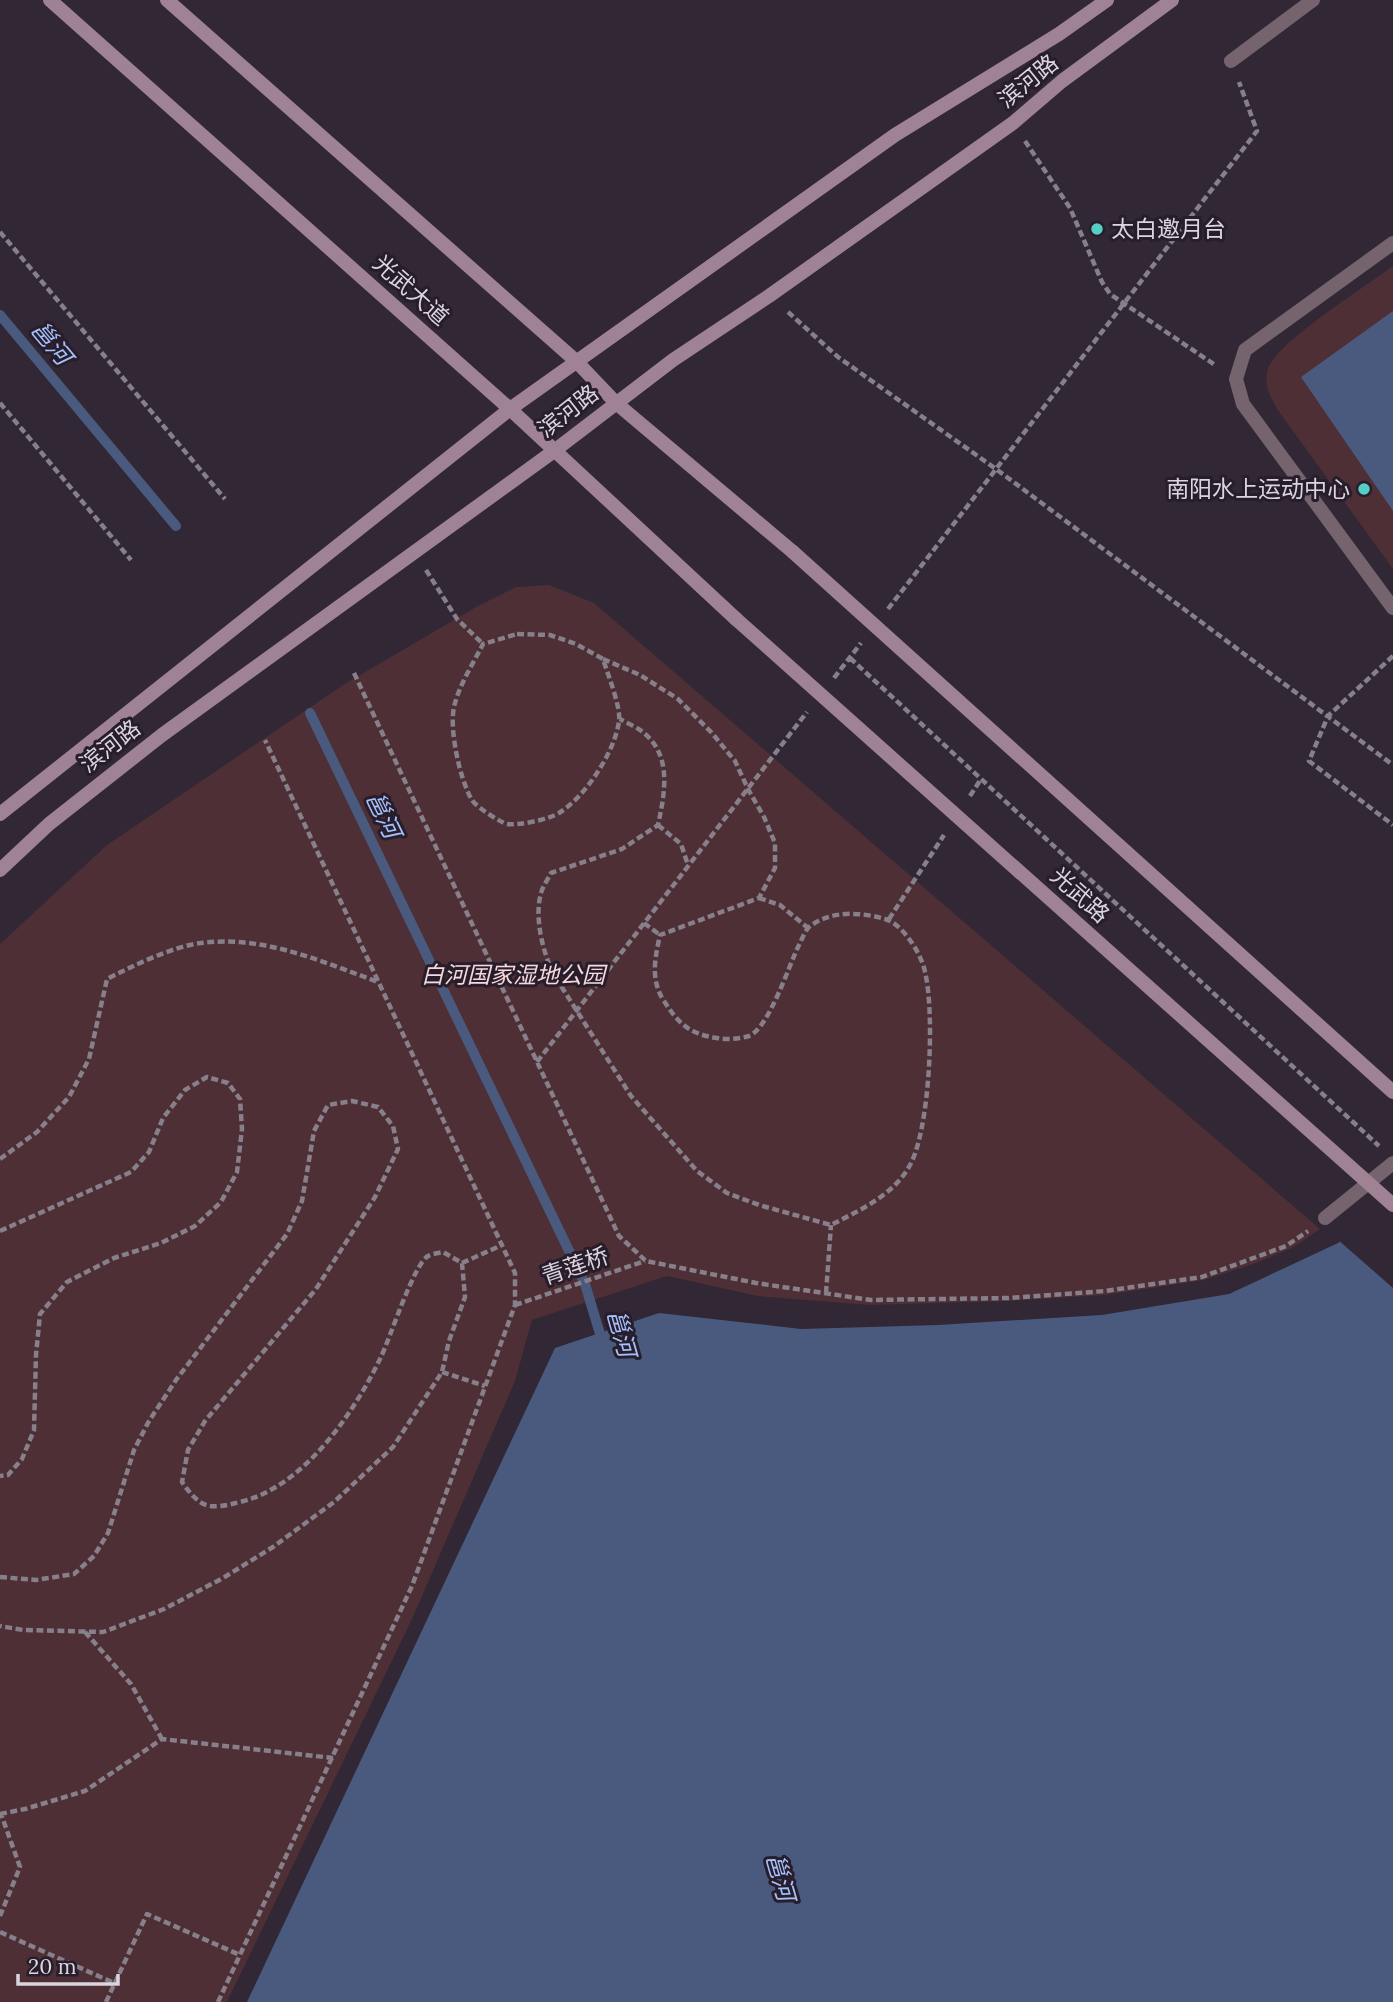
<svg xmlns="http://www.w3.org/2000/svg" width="1393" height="2002" font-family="Lora,'Noto Sans SC',serif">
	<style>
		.green { fill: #4d2f35 }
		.water { fill: #4a5a7e }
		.pier { fill: #312735 }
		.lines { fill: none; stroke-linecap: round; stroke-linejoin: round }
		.stream { stroke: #4a5a7e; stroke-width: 10 }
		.path { stroke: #877f8a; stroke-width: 4.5; stroke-dasharray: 7 3.5; stroke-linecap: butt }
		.service { stroke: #75646e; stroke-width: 14 }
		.secondary { stroke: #9f8394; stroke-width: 14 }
		.secondary-bridge { stroke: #9f8394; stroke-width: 14 }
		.poi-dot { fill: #55cec5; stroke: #271d2b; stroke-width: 2.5 }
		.labels { text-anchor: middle; stroke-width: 6; stroke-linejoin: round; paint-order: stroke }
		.street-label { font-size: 23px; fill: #dbd5de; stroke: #271d2b }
		.poi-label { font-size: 23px; fill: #dbd5de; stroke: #271d2b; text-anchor: start }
		.park-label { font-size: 23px; font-style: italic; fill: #f7d7dc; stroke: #271d2b }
		.water-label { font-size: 24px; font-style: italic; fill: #a5c1fd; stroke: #271d2b }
	</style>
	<rect width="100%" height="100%" fill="#312735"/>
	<path class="green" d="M1393 266V569L1277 409C1270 396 1263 385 1268 369 1275 343 1368 285 1393 266Z
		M549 585 594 603 1320 1229 1294 1247 1256 1263 1204 1280 1105 1295 1008 1301 870 1305 757 1296 667 1276 532 1320 515 1381 413 1617 227 2002H0V944L107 845 343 685 476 607 516 587Z"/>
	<path class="water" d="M1393 311V511L1301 377Z
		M1393 1192V2002H247L555 1348 659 1313 801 1329 938 1325 1102 1315 1229 1294 1338 1243Z"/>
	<path class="pier" d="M1393 1189V1288L1337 1239Z"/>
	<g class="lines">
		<path class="stream" d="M0 315 176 526
			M310 713 585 1284 603 1344"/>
		<path class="path" d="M1025 141 1070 208 1102 282 1110 294 1215 365
			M0 232 225 499
			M788 312 838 357 996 469 1393 765
			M0 403 131 560
			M426 570 457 619 483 644
			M888 609 1257 131 1239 82
			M517 634 550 635 576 644 603 659C608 675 621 707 619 721 615 752 585 797 559 813 550 819 518 826 507 824 501 823 475 806 472 800 460 780 449 730 454 707 459 685 473 664 483 644Z
			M1393 656 1328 716 1309 761 1393 825
			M850 658 1379 1146
			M603 659 640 675 678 699 711 732 735 761 748 789 764 817 775 843V868L759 898 660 935C655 958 650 980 664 1001 679 1024 689 1034 717 1038 727 1040 739 1039 749 1036 769 1028 789 965 799 945 802 939 805 931 809 927 830 910 861 912 885 919 903 924 922 955 925 972 935 1013 930 1129 910 1165 894 1195 860 1210 831 1225L759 1205 727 1193 697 1171 631 1096 554 975C543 953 534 918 541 893 543 886 548 879 551 873L622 849 658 825C665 793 672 756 644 733 637 727 627 723 620 719
			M354 673 619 1236 646 1261 756 1283 871 1300 1008 1298 1105 1291 1202 1277 1286 1246 1308 1231
			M834 678 861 643
			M970 796 981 779
			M658 825 681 844 688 865
			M759 898 780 905 808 928
			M889 919 944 835
			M644 923 660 935
			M537 1062 807 712
			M0 1159 37 1132 69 1097 89 1059 107 979C132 966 174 946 201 943 262 935 321 961 378 982
			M0 1231 131 1172 149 1152 163 1118 185 1090 207 1077 228 1083 240 1099 242 1129 237 1172 221 1202 195 1226 161 1243 114 1258 67 1282 40 1314 36 1355 34 1430 22 1459 8 1475 0 1476
			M462 1263 502 1245
			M826 1293 831 1225
			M515 1305 645 1261
			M442 1372 485 1386
			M0 1577 36 1580 74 1574 94 1556 108 1533 134 1450 149 1421 176 1380 287 1234 302 1201 314 1131 328 1105 352 1101 378 1107 393 1126 398 1149 375 1197 316 1289 205 1421 188 1450 182 1482C201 1509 209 1510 240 1502 304 1487 354 1413 381 1357 390 1338 414 1264 428 1256 432 1254 438 1253 443 1252L462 1263 465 1297 449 1341 442 1372 393 1447 334 1502 273 1547 223 1578 164 1609 103 1632 23 1630 0 1626
			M85 1632 131 1684 162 1739
			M0 1814 25 1809 85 1791 162 1739 333 1758
			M0 1916 20 1867 1 1814
			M0 1932 114 1983
			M106 2002 147 1914 240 1955
			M218 2002 412 1586 515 1305V1273L265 740"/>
		<path class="service" d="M1231 61 1313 0
			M1393 243 1245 350 1236 379 1243 404 1393 608
			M1325 1218 1393 1163"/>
		<path class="secondary" d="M50 0 510 409 736 619
			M167 0 576 361 616 403 793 552
			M0 814 510 409 895 135 1059 34 1107 0
			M0 870 49 824 162 735 554 451 673 360 769 296 1013 123 1062 81 1172 0"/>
		<path class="secondary-bridge" d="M793 552 1393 1092
			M736 619 1393 1205"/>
	</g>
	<g class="poi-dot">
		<circle cx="1097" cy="229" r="7"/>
		<circle cx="1364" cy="489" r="7"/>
	</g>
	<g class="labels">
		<g class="street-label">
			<text transform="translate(1028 81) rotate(-39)" y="8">滨河路</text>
			<text transform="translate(411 290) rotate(42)" y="8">光武大道</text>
			<text transform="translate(568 411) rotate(-38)" y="8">滨河路</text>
			<text transform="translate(110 746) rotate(-38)" y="8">滨河路</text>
			<text transform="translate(1080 895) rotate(42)" y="8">光武路</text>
			<text transform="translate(575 1266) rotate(-19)" y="8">青莲桥</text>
		</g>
		<g class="poi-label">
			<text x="1111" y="237">太白邀月台</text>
			<text x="1350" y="497" text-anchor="end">南阳水上运动中心</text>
		</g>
		<g class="park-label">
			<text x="513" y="983">白河国家湿地公园</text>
		</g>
		<g class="water-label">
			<text transform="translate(51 343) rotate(50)" y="8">邕河</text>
			<text transform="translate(383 815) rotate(64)" y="8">邕河</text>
			<text transform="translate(621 1333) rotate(74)" y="8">邕河</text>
			<text transform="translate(780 1877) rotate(74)" y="8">邕河</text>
		</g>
	</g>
	<path d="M18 1974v10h100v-10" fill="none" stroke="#dbd5de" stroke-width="3.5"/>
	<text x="28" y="1974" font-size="21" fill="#dbd5de" stroke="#271d2b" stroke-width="5" paint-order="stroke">20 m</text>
</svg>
